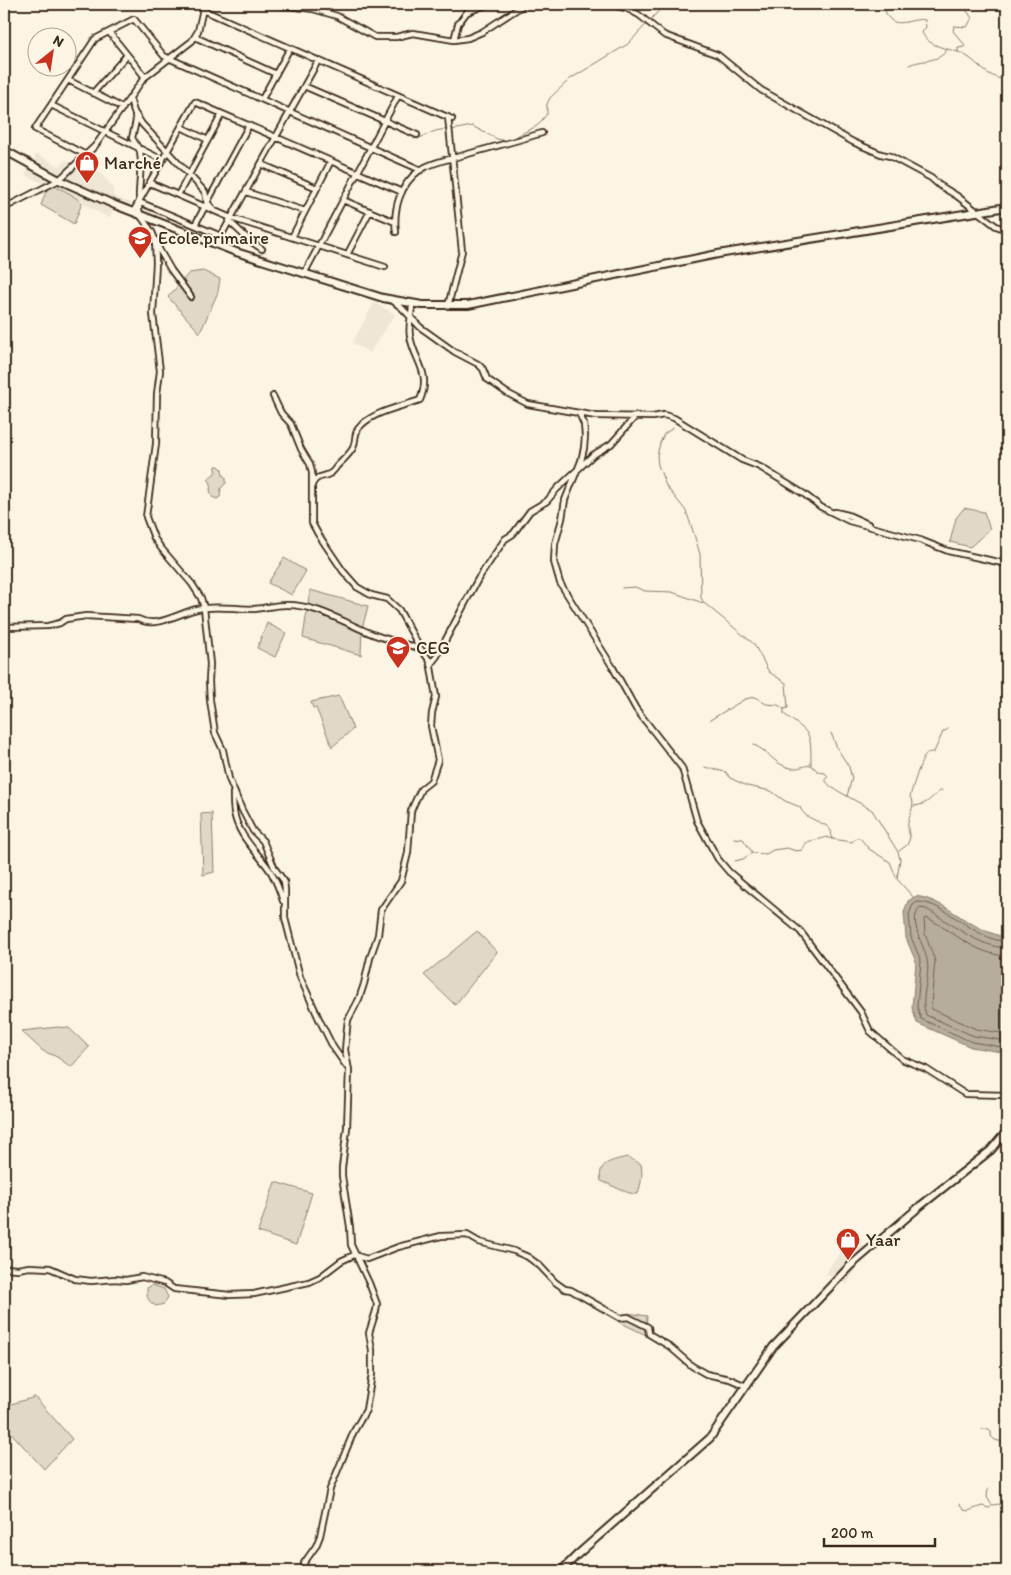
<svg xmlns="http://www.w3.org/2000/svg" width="1011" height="1575" font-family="Itim,sans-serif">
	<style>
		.built { fill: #eee6d6 }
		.green { fill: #e0d8c8; stroke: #8e8173 }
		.water { fill: #b7ad9e; stroke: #85796b }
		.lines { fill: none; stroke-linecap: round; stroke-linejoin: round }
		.shore { stroke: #6d5e51; stroke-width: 1 }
		.stream { stroke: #85796b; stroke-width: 1 }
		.street-casing { stroke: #3b2a1e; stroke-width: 8 }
		.secondary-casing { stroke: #3b2a1e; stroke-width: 10 }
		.street { stroke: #fcf5e5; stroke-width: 4.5 }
		.secondary { stroke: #fcf5e5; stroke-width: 6 }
		.labels { text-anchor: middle; stroke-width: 4; stroke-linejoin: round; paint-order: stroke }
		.poi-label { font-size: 18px; fill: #3b2a1e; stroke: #fcf5e5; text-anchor: start }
	</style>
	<rect width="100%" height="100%" fill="#fcf5e5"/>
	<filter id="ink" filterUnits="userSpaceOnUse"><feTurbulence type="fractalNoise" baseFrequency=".02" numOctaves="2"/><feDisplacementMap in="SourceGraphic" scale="10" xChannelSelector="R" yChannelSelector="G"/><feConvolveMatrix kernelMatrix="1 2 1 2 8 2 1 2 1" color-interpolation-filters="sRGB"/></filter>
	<g filter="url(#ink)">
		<path class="built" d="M89 152 98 158V171L113 187V196L131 203 128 210 115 206 109 218 82 203 74 196 56 187 48 186 25 175 37 154 59 166 67 160 76 165Z
			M374 303 395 314 370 353 354 344 353 342Z
			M852 1239 870 1249 851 1266 856 1270 846 1285 844 1281 826 1275 830 1266Z"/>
		<path class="green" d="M48 186C61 187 72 194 82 203L74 224 41 205Z
			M203 271 220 279 218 292 200 333 168 297 189 273Z
			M216 466H219L222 469 223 475 226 478V483L221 488 220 497 217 499 212 497 210 490 211 483 208 479 215 473Z
			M964 508 984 512 990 529 970 547 950 542 956 518Z
			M284 558 306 571 292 595 268 583Z
			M310 590 368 606 362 629 361 655 303 638Z
			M267 623 286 633 275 657 257 648Z
			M339 696 353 729 332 747 316 708H313L311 702Z
			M212 813 214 872 203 875 201 814Z
			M477 931 497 952 455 1005 424 975Z
			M58 1027 69 1028 89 1047 71 1067 57 1057 43 1051 21 1031Z
			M627 1157 641 1164C643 1175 641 1184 638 1194 628 1195 612 1185 601 1181 597 1162 612 1161 627 1157Z
			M275 1182 312 1193 296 1245 258 1232Z
			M152 1285 164 1289 168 1297 164 1304 156 1306C147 1301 147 1297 147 1288Z
			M628 1313 647 1316 646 1335 619 1322Z
			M35 1397 72 1439 44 1469 4 1425V1406Z"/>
		<path class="water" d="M916 896C941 900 956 916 978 927 987 932 997 935 1007 938V1053L971 1047 917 1023 912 1008 916 962 906 938 904 912 908 901Z"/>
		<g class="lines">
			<path class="shore" d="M1007 942C972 939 947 902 917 902L913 905 909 914 911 937 921 961 917 1007 921 1019 972 1042 1007 1048
				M1007 948C977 947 952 923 926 909L920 908C907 921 925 946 927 960 931 978 919 997 926 1015L974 1036 1007 1041
				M1007 956C976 955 953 931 927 918L924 919 925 934 935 961 931 1005 932 1009 976 1029 1007 1034"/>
			<path class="stream" d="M855 4 871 8H883C886 11 886 15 889 18 897 29 914 17 925 20L926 27 922 32C928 48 950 48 963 54 973 59 980 68 989 74 994 77 1001 79 1007 81
				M883 4 886 10
				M958 52V48L964 47 965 45 953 31 954 26 967 27 972 18 962 4
				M909 65C922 59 938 63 947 50
				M452 130 472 126 497 139 507 141 537 126 547 114V104L550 98 570 79 628 44 665 4
				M414 139C429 137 432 128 448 130
				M673 428 664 434 660 443 657 456 658 465 666 486 686 511 693 531 700 554 701 598 704 603 754 644 769 672 786 683 788 708 784 709V714C811 735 811 730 811 765L819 772 825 773 828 776 825 780 831 787 872 810 898 852 900 859 897 879 913 897
				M622 588 635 587 645 591 672 592 703 603
				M710 720 745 699 755 697 766 704 778 705 784 709
				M831 733 837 748 849 767 852 778 847 796
				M754 745C767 750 776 766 791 768 797 769 804 766 810 765
				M704 767C712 768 718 771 726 772L730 778 747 786 771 791 785 801 800 807C804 821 827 821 831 831 832 833 831 836 832 839L852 842 856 838H860L869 849 890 862 896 877
				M914 806C931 804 929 797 942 790
				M734 838 743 839 752 852
				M899 851 907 845 910 838C904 820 912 817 913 802L910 797C912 789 921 759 926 754 929 752 930 752 934 752L943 732 948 729
				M735 861 743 859 752 853 766 854 773 850 787 848 796 851 802 850C804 848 804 845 806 843 809 840 821 840 826 837L832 839
				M1003 1422 1007 1423
				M982 1429H989L991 1431V1436L995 1440 1003 1442 1007 1447
				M1007 1451 1003 1456H1007
				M988 1489 987 1497 991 1504
				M1007 1500C999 1519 999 1524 1007 1544
				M959 1504 964 1510 968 1511 982 1506 989 1508 993 1505 999 1504 1003 1509 1007 1508"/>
			<defs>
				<path id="street" d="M271 4 313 9 337 16 375 37H396L413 33 454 40 468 38 482 32 525 4
					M590 4H609L626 8 639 15 664 35 718 55 761 90 853 142 881 154 890 156 931 178 939 185 957 196 996 226 1007 230
					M203 10 452 119
					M468 12 488 4
					M109 32 145 77
					M195 37 276 74
					M454 40 458 24 473 4
					M68 80 123 108
					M304 86 417 135
					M93 93 127 55
					M130 99 134 112 142 124 205 192 207 202 213 209
					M262 99 290 48
					M51 105 163 160
					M135 116 136 121 132 138 140 151 141 161 139 193V209L140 215 152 232 160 251 171 270 191 297
					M448 117 462 251 448 306
					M181 127 208 140
					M86 155 35 129 95 39 134 19 164 56 421 170
					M261 164 317 188
					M150 183 231 218 385 267
					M246 192 305 211
					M178 195 222 114
					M343 200 395 222
					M139 202 221 236
					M4 208 59 180 95 146 144 78 192 41 198 31 204 4
					M133 212 195 102 402 192
					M229 221 250 241 262 249
					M195 225 249 125
					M396 232C393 209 400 184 420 170 432 162 450 159 464 155 490 148 516 141 542 133
					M292 237 331 161
					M155 239 156 263 153 314 160 371 157 394 156 444 146 517 154 538 161 548 192 584 201 598 204 608 210 664 209 681 210 700 215 733 223 750 229 779 242 810 253 831 263 841 275 869 284 881 285 890V918L300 977 320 1021 333 1047 347 1067
					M216 245 318 61
					M347 255 370 211
					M304 274 398 96
					M393 301 402 308 420 327 455 352 478 364 483 369 487 379 507 393 528 404 596 416 653 417 664 415 674 418 742 460 760 467 804 494 821 507 849 521 920 540 948 551 1007 564
					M273 396 281 413 291 424 301 449 310 464 312 473V523L318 534 343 571 357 587 371 595 387 599 399 610 420 648 430 661 436 697 432 713 431 726 438 760 431 781 421 789 414 804 411 811 408 853 401 881 381 910 378 935 370 958 364 984 359 999 348 1020 347 1028 345 1050 349 1070 347 1128 342 1168V1176L350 1227 351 1245 369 1283 377 1304 376 1311 369 1333 372 1350V1374L366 1410 354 1431 330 1489 320 1536 316 1546 304 1563V1571
					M579 413 584 424 585 436 584 448 581 461 565 500 562 519 555 544 554 562 560 583 612 666 636 709 682 768 697 821 718 859 729 872 800 931 861 1012 870 1031 902 1059 926 1069 965 1094 1007 1095
					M313 483C318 475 322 478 329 474 332 473 335 469 337 466 342 461 349 455 353 448 356 442 354 435 358 429 370 412 401 407 420 400 432 372 414 361 410 336 408 326 412 314 412 304
					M835 512 848 515 868 524
					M4 627 48 626 60 623 66 619 86 616 138 619C157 629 178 613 197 609 216 605 235 609 254 609 265 608 274 605 285 605 317 604 346 624 375 635 389 640 405 644 419 648
					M430 665 437 656 478 579 505 539 513 534 530 511 547 501 557 489 593 455 611 444 636 416
					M233 793C233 799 233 806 234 812 238 837 258 852 271 872 276 881 280 891 283 901
					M4 1268 18 1269 29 1267 50 1268 75 1279 91 1281 115 1279 126 1280 142 1277 165 1283 174 1289 230 1295 254 1294 309 1282 320 1277 341 1261 354 1255 367 1259 398 1247 441 1236 467 1235 479 1242 514 1251 528 1257 540 1266 555 1282 565 1289 571 1290 620 1318 628 1317 648 1327 649 1334 669 1346 692 1366 706 1374 730 1379 746 1386"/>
				<path id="secondary" d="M4 150 59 180 115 205 236 252 383 298 422 305H468L718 254 1007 207
					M561 1571 577 1555 710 1438 773 1347 850 1266 919 1207 991 1150 1007 1131"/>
			</defs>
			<use href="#street" class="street-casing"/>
			<use href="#secondary" class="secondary-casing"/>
			<use href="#street" class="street"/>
			<use href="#secondary" class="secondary"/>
		</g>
	</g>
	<defs>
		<symbol id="shop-pin" viewBox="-11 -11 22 30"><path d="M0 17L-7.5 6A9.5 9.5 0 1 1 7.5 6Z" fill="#c8321e" stroke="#fcf5e5"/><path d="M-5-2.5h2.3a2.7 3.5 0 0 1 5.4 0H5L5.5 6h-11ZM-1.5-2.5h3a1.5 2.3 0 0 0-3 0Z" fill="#fff"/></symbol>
		<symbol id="school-pin" viewBox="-11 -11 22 30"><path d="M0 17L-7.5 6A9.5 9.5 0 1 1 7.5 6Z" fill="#c8321e" stroke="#fcf5e5"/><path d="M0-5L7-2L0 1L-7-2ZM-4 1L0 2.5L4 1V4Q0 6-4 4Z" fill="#fff"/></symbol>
	</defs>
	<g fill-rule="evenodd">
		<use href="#shop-pin" x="73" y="149" width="28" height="38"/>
		<use href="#school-pin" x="126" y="224" width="28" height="38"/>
		<use href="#school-pin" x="384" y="634" width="28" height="38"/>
		<use href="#shop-pin" x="834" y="1226" width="28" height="38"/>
	</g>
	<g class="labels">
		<g class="poi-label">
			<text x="104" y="169">Marché</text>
			<text x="158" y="244">Ecole primaire</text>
			<text x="416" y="654">CEG</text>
			<text x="866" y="1246">Yaar</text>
		</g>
	</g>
	<rect width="1011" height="1575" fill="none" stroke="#fcf5e5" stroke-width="20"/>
	<rect x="10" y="10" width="991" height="1555" fill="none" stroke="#3b2a1e" stroke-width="2" filter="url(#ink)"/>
	<g transform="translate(52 52) rotate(30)"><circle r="24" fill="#fcf5e5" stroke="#afa495"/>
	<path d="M0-4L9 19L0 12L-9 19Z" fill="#c8321e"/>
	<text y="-8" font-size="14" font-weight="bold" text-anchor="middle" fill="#3b2a1e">N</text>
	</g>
	<path d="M824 1538v8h111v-8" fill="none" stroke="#3b2a1e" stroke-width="2.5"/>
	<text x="831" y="1538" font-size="15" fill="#3b2a1e" stroke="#fcf5e5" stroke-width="4" paint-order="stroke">200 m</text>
</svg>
